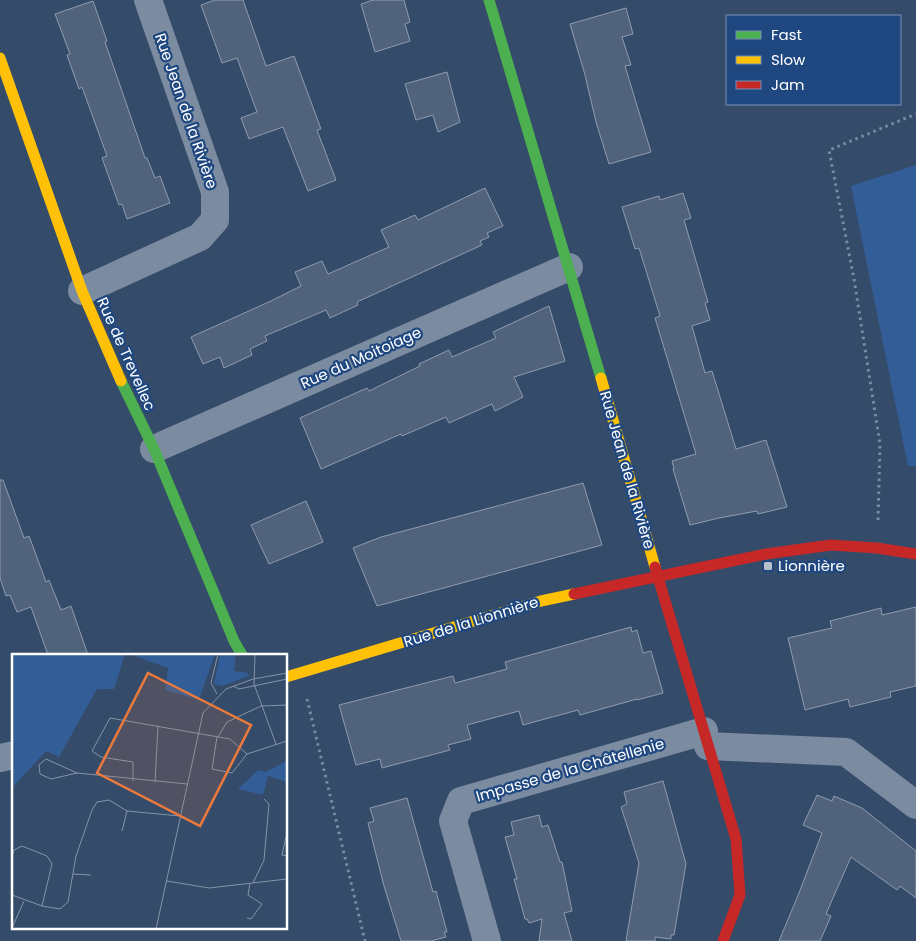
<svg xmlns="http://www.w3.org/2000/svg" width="916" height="941" font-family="Poppins,sans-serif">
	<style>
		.green { fill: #335d97 }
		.building { fill: #51637c; stroke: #8e9caf }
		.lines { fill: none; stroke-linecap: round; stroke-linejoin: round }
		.path { stroke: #7b8ba0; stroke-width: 3; stroke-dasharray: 2.5 4; stroke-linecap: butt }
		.street { stroke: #7b8ba0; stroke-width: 28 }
		.fast { stroke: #4caf50; stroke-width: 11 }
		.slow { stroke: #ffc107; stroke-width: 11 }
		.jam { stroke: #c62828; stroke-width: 11 }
		.poi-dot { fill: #b8c0cb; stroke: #1f4780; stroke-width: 2 }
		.labels { text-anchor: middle; stroke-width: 4.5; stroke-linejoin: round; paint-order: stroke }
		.street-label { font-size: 15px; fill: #fff; stroke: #1f4780 }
		.poi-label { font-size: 15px; fill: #fff; stroke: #1f4780; text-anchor: start }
		.inset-road { fill: none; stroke: #8693a6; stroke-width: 1 }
		.view { fill: #ed7a3d; fill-opacity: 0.15; stroke: #ed7a3d; stroke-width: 2.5 }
		.inset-edge { fill: none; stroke: #fff; stroke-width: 2.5 }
	</style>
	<rect width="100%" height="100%" fill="#354b6a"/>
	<path class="green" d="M916 165V466H908L851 186Z"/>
	<path class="building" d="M215 0H243L266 66 294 56 321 129 317 130 336 180 308 191 283 127 249 139 241 118 257 112 237 58 222 63 201 5Z
		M373 0H404L410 22 405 24 410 41 375 52 361 4Z
		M93 1 107 41 105 42 145 158H147L155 178 160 176 170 203 127 219 122 204 119 205 102 158 107 156 82 87 79 89 67 55 70 54 55 14Z
		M626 8 633 34 622 37 631 65 625 66 651 152 609 164 596 122 585 75 570 24Z
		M447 72 460 122 438 132 433 115 416 120 405 84Z
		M485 188 503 226 487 233 489 237 480 241 482 245 357 302 358 305 330 318 326 310 265 336 267 341 250 349 252 355 224 368 220 357 203 364 191 337 271 301 301 286 295 272 322 261 328 274 389 247 381 230 415 215 418 220Z
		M683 193 691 218 684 220 708 302 705 303 710 320 692 326 705 373 712 371 736 449 766 440 787 507 758 514 757 511 719 518 690 525 673 469H674L672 461 696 454 655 318 660 316 639 248 635 249 622 207 659 196 660 200Z
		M549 306 565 361 514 377 523 397 495 411 492 404 449 423 446 417 402 436 401 434 321 469 300 418 367 388 369 391 420 366 419 364 449 350 452 357 496 338 493 332Z
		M0 480H3L24 538 29 536 46 582 49 580 61 610 71 606 88 655H48L31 607 17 612 10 595 6 596 0 578Z
		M583 483 602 545 377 606 353 548 381 537Z
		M306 501 323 542 269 564 251 525Z
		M916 607V686L890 692 891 697 850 707 848 699 805 710 788 638 832 628 830 621 881 608 882 615Z
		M631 627 632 632 637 630 643 653 651 651 663 693 637 700V699L580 715 578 710 523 725 519 711 467 725 471 739 448 745 450 750 382 768 380 759 356 765 339 705 453 676 455 683 507 669 505 662Z
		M663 781 686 864 674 935H671V939L655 937V941H626L639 863 621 807 627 804 624 792Z
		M817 795 832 801 834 796 862 808 916 851V898L900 886 897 890 851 857 826 914 831 916 820 941H779L799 893 822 833 803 825Z
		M407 798 433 892 436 891 447 932H444L446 937 431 941H401L384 886 368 823 374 821 370 808Z
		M539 815 542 827 548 825 560 862H562L572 911 564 913 572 941H539L542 919 529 923 527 919H525L514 879H517L505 837 514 835 511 822Z"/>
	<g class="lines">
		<path class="path" d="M878 520 880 444 854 279 829 150 916 114
			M307 699 365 941"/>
		<path class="street" d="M82 291 200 237 215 220V192L148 0
			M154 449 569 267
			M708 746 846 752 916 805
			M0 758 14 755
			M487 941 453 821 461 801 704 731"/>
		<path class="fast" d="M489 0 601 378
			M121 381 154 449 234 641 242 655"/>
		<path class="slow" d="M0 58 82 291 121 381
			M601 378 655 567
			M286 677 541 601 574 594"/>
		<path class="jam" d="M655 567 736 839 740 895 723 941
			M574 594 766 554 831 545 877 548 916 554"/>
	</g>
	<rect class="poi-dot" x="763" y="561" width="10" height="10" rx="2.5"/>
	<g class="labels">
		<g class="street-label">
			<text transform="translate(186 111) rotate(71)" y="5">Rue Jean de la Rivière</text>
			<text transform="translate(126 354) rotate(66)" y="5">Rue de Trevellec</text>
			<text transform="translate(361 358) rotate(-24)" y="5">Rue du Moitoiage</text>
			<text transform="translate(627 470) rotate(74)" y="5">Rue Jean de la Rivière</text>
			<text transform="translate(471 622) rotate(-17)" y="5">Rue de la Lionnière</text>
			<text transform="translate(570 770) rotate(-16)" y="5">Impasse de la Châtellenie</text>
		</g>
		<g class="poi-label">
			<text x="778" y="571">Lionnière</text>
		</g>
	</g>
	<g transform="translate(12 654)">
		<rect width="275" height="275" fill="#354b6a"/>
		<path d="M0 0H113L102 35H85L47 103 34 97 0 134ZM117 0H203L187 46 153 36 156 14ZM208 0H224L222 17 236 19 237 22 210 32 202 30ZM275 107V128L256 122 251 141 226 135 246 116 253 118Z" fill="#335d97"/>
		<path class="inset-road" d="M243 0 242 30 264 90M221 32 227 35 275 25M205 40 199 29 206 0M205 83 200 115 220 119 235 100M206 83 215 68 249 52 275 51M235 100 275 87M65 119 34 105 27 111 28 120 39 125 65 119 175 130M121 127V108L89 103 80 97 98 64 218 85 235 100M143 128 146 72M110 177 115 157M274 183 270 201 275 202M0 203 2 196 10 192 35 202 40 210 30 252 0 241M61 220 79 221M155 227 197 234 275 225M241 229 252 206 257 150 252 145M30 252 48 255 56 248 64 202 80 156 85 148 97 146 115 157 168 162M235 264 239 265 250 250 236 241 238 229M0 274 12 247M144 275 191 59 214 35 241 25 275 19"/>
		<path class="view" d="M136 19 239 71 188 172 85 119Z"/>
		<rect width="275" height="275" class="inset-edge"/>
	</g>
	<rect x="726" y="15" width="175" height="90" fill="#1f4780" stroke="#7991b3"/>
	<rect x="736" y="31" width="25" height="8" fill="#4caf50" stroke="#7991b3"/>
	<text x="771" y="40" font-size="15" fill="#ffffff">Fast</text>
	<rect x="736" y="56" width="25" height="8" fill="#ffc107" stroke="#7991b3"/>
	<text x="771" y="65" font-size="15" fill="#ffffff">Slow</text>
	<rect x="736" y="81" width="25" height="8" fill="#c62828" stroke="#7991b3"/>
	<text x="771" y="90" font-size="15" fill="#ffffff">Jam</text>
</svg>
